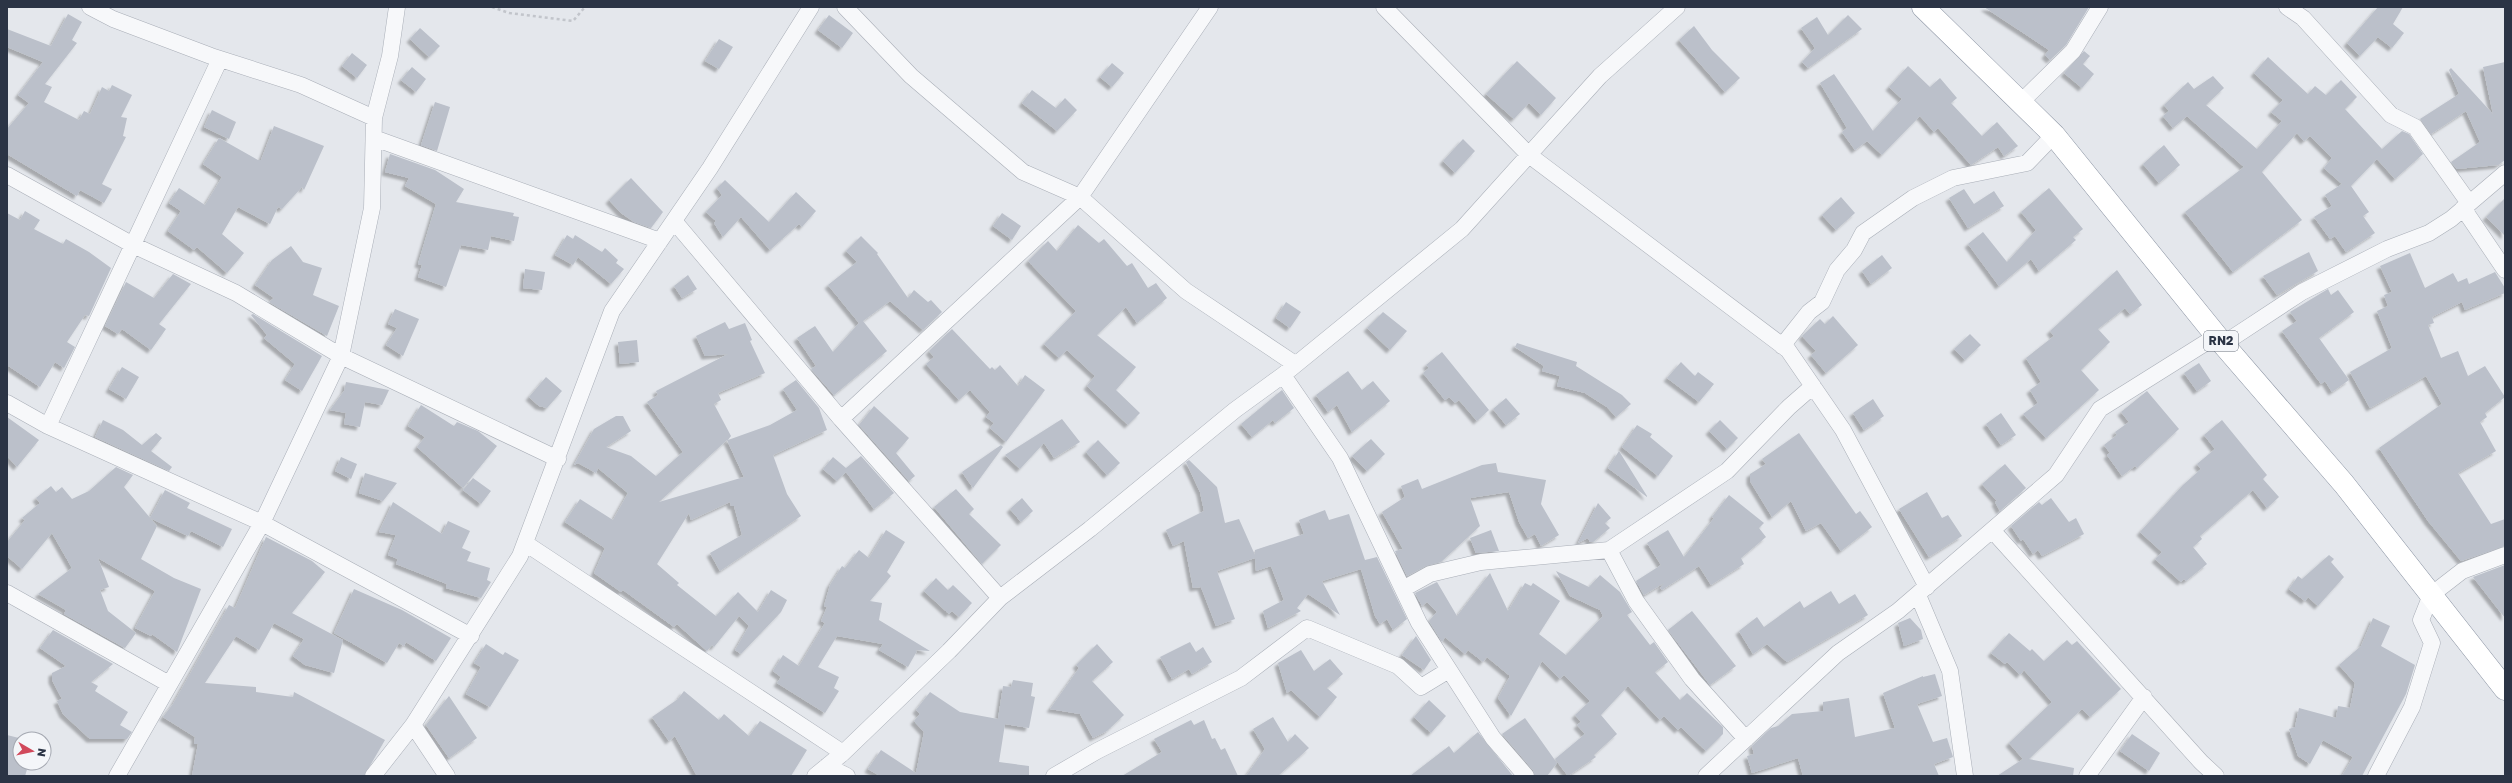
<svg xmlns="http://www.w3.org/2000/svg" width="2512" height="783" font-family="'Golos Text',sans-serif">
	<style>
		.building { fill: #bbc0ca; fill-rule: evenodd; filter: url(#shadow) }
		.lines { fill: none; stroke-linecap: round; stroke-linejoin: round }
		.minor-casing { stroke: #a9aeb7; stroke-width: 17 }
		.trunk-casing { stroke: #8b94a3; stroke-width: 23 }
		.path { stroke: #c2c5cb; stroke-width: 2.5; stroke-dasharray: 3 3; stroke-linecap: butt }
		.minor { stroke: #f7f8fa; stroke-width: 16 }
		.trunk { stroke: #fff; stroke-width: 22 }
		.labels { text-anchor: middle; stroke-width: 3; stroke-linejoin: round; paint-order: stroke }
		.shield { fill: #f4f6f9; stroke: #676e7b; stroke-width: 1 }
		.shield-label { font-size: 12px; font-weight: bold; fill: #2b3445 }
	</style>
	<defs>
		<filter id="shadow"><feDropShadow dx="-3.5" dy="3.5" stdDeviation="1" flood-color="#0004"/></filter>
	</defs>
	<rect width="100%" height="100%" fill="#e4e7ec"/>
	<path class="building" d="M1984 7H2089L2066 45 2050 60 2045 55 2049 50Z
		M2378 7H2403L2393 24 2404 33 2392 48 2378 37 2360 56 2347 43Z
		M68 14 82 22 72 40 77 43 45 84 52 87 44 102 79 120 84 111 90 114 102 87 109 91 112 85 132 95 121 117 127 118 123 136 126 137 102 184 112 189 104 203 80 190 77 196 7 154V129L29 103 18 95 43 62 7 47V29L51 46Z
		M829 15 853 33 842 48 818 30Z
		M1848 15 1862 29 1808 68 1802 62 1815 48 1801 28 1817 17 1828 35Z
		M1694 26 1712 50 1740 78 1725 92 1679 40Z
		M420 28 440 46 429 57 410 39Z
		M719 39 733 47 719 69 705 61Z
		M2084 51 2090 56 2083 64 2094 74 2082 88 2064 73Z
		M352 53 367 65 357 78 342 66Z
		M2268 57 2308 94 2315 86 2326 95 2341 80 2357 97 2345 109 2382 149 2402 131 2409 134 2423 154 2395 179 2377 159 2351 186 2369 212 2363 216 2375 233 2346 252 2335 236 2330 239 2314 217 2332 206 2325 195 2342 184 2324 168 2332 158 2310 136 2304 141 2297 133 2262 172 2302 220 2233 272 2185 212 2244 167 2187 116 2173 128 2163 116 2169 111 2164 105 2188 82 2194 89 2213 76 2224 88 2206 105 2257 149 2282 121 2271 112 2283 100 2254 73Z
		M1517 61 1556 98 1541 115 1529 103 1514 119 1486 94Z
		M2505 62V160L2498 165 2457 169 2451 162 2480 142 2466 111 2431 134 2420 119 2459 94 2449 70 2451 68 2493 114 2483 67Z
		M1112 63 1124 73 1112 87 1100 77Z
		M1908 66 1930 87 1940 78 1957 98 1951 103 1982 136 1997 122 2018 146 2004 156 1998 147 1971 165 1938 128 1934 132 1920 116 1882 155 1867 141 1855 150 1842 132 1847 128 1820 83 1834 74 1873 131 1902 99 1889 87Z
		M412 67 426 79 416 92 401 80Z
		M1032 90 1056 108 1065 98 1077 110 1057 131 1022 103Z
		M435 102 450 107 437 151 421 145Z
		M212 110 236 122 229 139 204 127Z
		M274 126 324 146 304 190 302 187 282 209 278 207 270 224 238 207 222 234 244 253 227 273 197 247 194 250 168 231 181 211 169 203 179 188 205 205 222 177 203 164 219 138 258 160H261Z
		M1463 139 1475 151 1455 173 1443 161Z
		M2164 145 2180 165 2159 183 2143 164Z
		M390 154 435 170 464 189 456 202 514 213 513 216 519 217 514 241 491 236 488 250 461 245 446 287 418 277 422 265 418 264 436 204 405 186 409 178 385 172Z
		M631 178 663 212 651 228 634 222 621 213 609 200Z
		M725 180 769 222 796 192 816 211 802 227 799 224 770 250 741 217 723 237 714 223 716 221 706 212 722 195 717 188Z
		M2049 188 2083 229 2073 237 2076 240 2039 271 2031 259 1999 286 1968 244 1983 232 2007 262 2036 230 2021 212Z
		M1964 189 1974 204 1994 191 2004 206 1968 228 1949 198Z
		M1841 197 1855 213 1836 230 1822 215Z
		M2505 198V236L2486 217Z
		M25 211 40 220 34 229 63 244 66 239 89 252 111 268 89 316 85 315 67 342 75 347 64 368 55 362 40 387 7 365V213L20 220Z
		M1002 213 1021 226 1012 240 993 226Z
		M1078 225 1099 243 1104 239 1127 266 1132 263 1148 288 1156 283 1167 298 1137 323 1126 307 1097 335 1136 367 1116 390 1140 413 1128 425 1087 386 1095 376 1067 350 1059 358 1044 344 1076 311 1028 261 1048 241 1057 251Z
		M567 235 573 239 575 235 602 252 605 248 618 260 616 263 624 269 611 284 578 257 573 265 555 255Z
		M861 236 878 253 877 254 908 298 914 290 928 302 931 300 942 312 923 330 890 301 863 321 887 351 834 395 811 369 816 366 797 338 815 326 833 352 859 323 828 285 857 262 846 251Z
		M291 246 303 262 322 268 313 295 339 306 327 336 269 302 274 298 255 285 272 260Z
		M2309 252 2318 271 2277 295 2263 276Z
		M2410 253 2425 288 2453 273 2458 282 2467 278 2469 284 2495 272 2505 288V293L2465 310 2462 302 2432 317 2434 323 2428 325 2441 358 2458 351 2468 376 2485 366 2505 397 2485 413 2487 417 2480 422 2496 451 2458 473 2491 524 2505 519V546L2461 561 2428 521 2379 448 2442 404 2426 376 2370 408 2350 372 2392 348 2377 311 2388 306 2384 295 2392 292 2380 266Z
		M1882 255 1892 268 1871 284 1862 271Z
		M525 269 545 272 542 290 523 288Z
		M2117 270 2142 305 2130 314 2125 308 2098 329 2110 342 2081 370 2099 390 2046 438 2023 414 2038 403 2030 390 2041 382 2026 358 2054 336 2050 331Z
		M173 274 191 284 159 324 166 329 151 350 122 329 118 334 105 326 126 282 154 298Z
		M688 275 697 289 682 298 674 286Z
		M2328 289 2331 295 2338 290 2354 312 2319 338 2349 380 2332 392 2325 381 2321 384 2282 331 2297 321 2290 312Z
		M1286 302 1301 312 1290 328 1276 318Z
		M395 309 419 319 403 356 386 345 397 328 388 324Z
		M1383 312 1407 331 1390 350 1367 328Z
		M253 314 322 356 302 391 285 380 295 364 264 338 267 335 251 315Z
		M1833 316 1858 345 1826 373 1811 355 1816 351 1802 336 1820 319 1825 324Z
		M725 322 729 329 745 323 752 340 750 341 765 373 718 393 721 400 714 404 731 436 728 440 770 425 797 410 783 389 796 380 819 408 827 430 773 455 787 494 801 516 720 571 710 553 742 535 734 506H731L730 502 691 520 689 513 657 564 679 583 677 585 716 616 738 592 758 612 771 590 787 600 781 612 741 654 735 650 749 626 739 616 714 647 712 645 707 651 677 624 674 627 623 590 621 592 594 573 605 548 565 522 580 499 613 520 628 493 598 468 596 473 578 463 574 465 594 429 616 416H623L631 431 606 447 631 456 656 476 683 452 647 402 658 395 656 391 728 354 705 356 696 336ZM727 440 744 477 659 502Z
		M952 329 990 369 992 367 995 370 1000 365 1018 386 1025 375 1045 390 1006 442 990 428 994 423 986 417 990 412 970 390 959 400 926 364 934 357 929 351Z
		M1970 334 1981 345 1965 360 1954 349Z
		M637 340 639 362 620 364 618 342Z
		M1517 343 1577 362 1576 366 1622 395 1631 404 1616 417 1607 407 1585 393 1557 386 1560 376 1542 371 1544 366 1515 347Z
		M1442 352 1489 410 1477 421 1459 400 1455 403 1449 397 1445 400 1423 373 1429 368 1426 365Z
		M1681 362 1695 376 1698 372 1714 384 1699 402 1667 378Z
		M2199 363 2211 381 2197 391 2184 373Z
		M122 367 139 377 126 399 109 389Z
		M1348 371 1362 390 1373 381 1390 401 1352 432 1337 405 1328 412 1316 395Z
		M546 377 562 391 547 408 539 406 529 397Z
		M346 382 389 390 382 405 365 402 360 427 344 424 346 413 330 410 344 391Z
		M1282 390 1294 408 1275 423 1273 420 1252 437 1241 424Z
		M2147 391 2179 429 2137 468 2135 466 2122 476 2107 455 2110 453 2104 445 2117 435 2115 432 2129 422 2121 412Z
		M1506 398 1520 414 1506 425 1493 409Z
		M1873 399 1884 416 1864 430 1853 413Z
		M421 405 454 426 457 422 478 431 497 446 463 488 417 447 425 437 408 426Z
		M874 406 909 438 896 453 915 476 909 481 859 425Z
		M2001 413 2016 435 2001 445 1986 424Z
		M7 417 39 440 17 467 7 456Z
		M1062 419 1080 442 1054 458 1044 443 1020 469 1005 455Z
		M103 420 123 430 142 445 156 433 162 438 151 451 172 467 169 471 95 437Z
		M1720 420 1738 438 1727 449 1709 431Z
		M2222 420 2267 475 2263 479 2279 497 2267 508 2253 490 2200 536 2202 539 2193 547 2207 564 2186 581 2184 579 2181 582 2155 559 2162 552 2140 532 2183 485 2201 469 2197 464 2215 449 2204 435Z
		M1637 425 1652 434 1650 437 1673 456 1658 476 1622 447Z
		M1799 433 1856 514 1860 511 1872 527 1841 551 1821 523 1806 531 1791 501 1772 517 1750 481V474L1766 464 1762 459Z
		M1371 439 1385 454 1367 471 1352 456Z
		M1098 440 1120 463 1107 475 1086 452Z
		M1001 445 1003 447 973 488 962 472Z
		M1619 451 1647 496V497L1608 468Z
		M861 456 894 493 874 509 846 472 837 481 823 469 833 457 846 468Z
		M341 457 357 464 351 479 335 471Z
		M1189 460 1217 487 1225 523 1239 519 1255 555V550L1304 534 1299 520 1325 510 1329 520 1349 514 1365 560 1377 557 1407 619 1393 630 1387 619 1380 624 1375 616 1361 569 1322 581 1340 615 1308 594 1297 608 1301 611 1268 628 1263 611 1284 600 1271 566 1256 571 1255 558 1217 571 1235 619 1216 626 1201 587 1193 588 1184 541 1173 546 1166 530 1204 511 1200 492 1186 462Z
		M1496 463 1498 472 1546 480 1541 504 1559 535 1541 546 1535 534 1528 538 1519 522 1509 492 1470 498 1480 526 1441 562 1426 566 1407 576 1395 551 1403 549 1382 512 1405 497 1401 486 1418 479 1422 489 1482 465Z
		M2005 464 2026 488 2000 511 1995 502 1997 501 1982 484Z
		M116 467 133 475 124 487 157 526 141 559 174 578 201 589 177 652 152 634 151 636 135 628 155 591 98 558 109 587 100 590 108 611 136 633 125 648 64 614 66 610 38 594 72 568 52 533 22 569 7 556V542L25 520 22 518 40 503 36 498 51 486 56 492 62 487 72 499 89 491Z
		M365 473 397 483 383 501 359 493Z
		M473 478 491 491 481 504 463 490Z
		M956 489 974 509 969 514 1001 545 982 564 934 507Z
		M165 490 190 503 187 508 232 529 223 547 191 531 188 536 150 518Z
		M1927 492 1942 518 1948 515 1962 536 1929 557 1899 509Z
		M1729 495 1764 523 1759 528 1766 537 1741 558 1744 564 1711 585 1699 566 1662 590 1660 588 1664 583 1644 595 1636 581 1661 565 1647 543 1668 530 1684 557 1714 518 1712 517Z
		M1022 498 1033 511 1021 522 1010 509Z
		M2051 498 2069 522 2076 518 2084 534 2042 556 2038 550 2033 554 2023 539 2021 541 2011 526 2039 502 2042 505Z
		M393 502 442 534 448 521 470 531 462 548 471 552 467 561 490 568 487 580 491 582 481 598 446 588 447 584 396 564 398 559 388 555 396 535 379 532Z
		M1598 503 1611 518 1605 523 1610 528 1593 542H1590L1588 538 1578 543Z
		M886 530 905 542 887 572 891 576 870 601 882 603 879 620 930 651 915 650 917 651 908 667 879 650 883 644 837 636 818 667 839 677 834 688 839 691 825 713 777 683 781 677 773 671 783 655 799 666 825 623 821 621 827 607 824 606 830 585 842 566 845 568 859 550 869 558Z
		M1491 530 1499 551 1476 553 1470 538Z
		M266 537 312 561 325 572 292 613 343 640 334 673 305 665 293 656 304 639 274 623 259 650 236 636 205 683 256 687V692L293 697 294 692 385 740 364 776H192L198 744H194L195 737 163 717 173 704 229 605 235 608Z
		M2329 555 2334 559 2331 562 2344 577 2318 606 2308 597 2305 601 2289 589 2298 576 2302 579Z
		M2505 565V618L2473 577Z
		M1556 571 1589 587 1600 575 1620 592 1632 612 1627 615 1650 645 1654 642 1668 662 1655 672 1680 700 1687 693 1723 727V734L1706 751 1681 727 1678 730 1664 716 1660 720 1628 686 1601 715 1617 734 1594 755 1596 757 1568 776 1555 759 1585 734 1577 725 1581 722 1575 715 1590 701 1564 675 1560 679 1542 661 1511 716 1498 698 1510 676 1487 657 1483 662 1468 650 1465 654 1445 637 1442 642 1429 621 1437 612 1427 602 1422 606 1415 593 1437 582 1457 616 1490 573 1508 611 1525 583 1531 586 1533 583 1560 601 1539 634 1566 655 1603 616 1600 610 1570 596Z
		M936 578 948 590 953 585 972 603 959 617 952 611 949 614 924 591Z
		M354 589 402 610 451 638 436 661 406 642 404 646 399 643 387 663 334 633Z
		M1831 591 1839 604 1855 594 1868 615 1787 662 1767 644 1753 654 1739 631 1757 617 1764 627 1800 601 1804 608Z
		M1692 611 1736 666 1710 685 1668 630Z
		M1910 618 1921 630 1923 639 1904 646 1898 623Z
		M2373 618 2390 626 2381 646 2415 665 2406 694 2362 776H2342L2353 757 2323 740 2310 764 2298 756 2289 729 2295 727 2299 708 2336 718 2338 706 2350 708 2355 683 2339 665 2361 646Z
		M53 630 113 664 91 682 98 686 95 691 128 712 120 725 132 732 127 739H90L63 714 57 701 62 699 52 680V673L66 666 40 648Z
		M2009 633 2030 651 2032 649 2044 661 2067 640 2072 645 2077 641 2121 689 2090 717 2082 709 2029 759 2074 768 2073 776H1997L2023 759 2009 743 2052 702 2024 670 2020 675 2007 662 2005 664 1991 653Z
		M1416 636 1431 660 1424 670 1402 655Z
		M1190 642 1196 652 1203 647 1212 662 1192 674 1189 669 1172 679 1160 657Z
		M486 644 503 655 505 652 519 660 490 707 466 694 481 667 474 663Z
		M1097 644 1113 662 1092 681 1124 715 1107 731 1093 738 1080 714 1050 709 1079 668 1076 665Z
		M1301 650 1314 671 1330 659 1343 674 1327 688 1337 697 1320 717 1291 690 1287 693 1278 663Z
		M1935 674 1942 696 1917 704 1933 742 1947 738 1953 757 1934 764 1939 776H1803L1798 758 1752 773 1747 756 1754 754 1752 746 1771 728 1778 726 1792 714 1823 711V702L1849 698 1855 737 1895 728 1883 693 1923 676V677Z
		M1013 680 1033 683 1031 696 1035 697 1029 728 1005 724 999 762 1029 766V776H880L868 769 881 750 916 773 924 732 914 721 920 714 916 710 930 692 960 712 998 719 1003 686 1011 687Z
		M684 691 719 720 724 714 749 736 760 721 807 750 791 776H697L675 736 669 741 652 717 678 699Z
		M449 696 477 738 449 758 426 725Z
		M1429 700 1446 716 1431 733 1414 717Z
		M1273 717 1288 742 1295 734 1309 748 1278 776H1246L1265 749 1253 729Z
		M1525 718 1557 763 1547 776H1535L1533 770 1502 734Z
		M1191 720 1194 725 1204 720 1212 739 1215 738 1221 750 1225 748 1238 776H1122L1162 752 1154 739Z
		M1478 732 1513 776H1410L1449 746 1454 753Z
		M2132 734 2160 753 2149 771 2120 751Z
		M7 735 23 739H20V763H29L25 776H7Z"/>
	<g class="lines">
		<defs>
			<path id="minor" d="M90 7 113 19 211 56 301 85 374 118
				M845 7 911 76 1023 172 1080 197 1186 291 1295 364
				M1384 7 1529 155 1788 350 1843 430 1927 587
				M2287 7 2303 18 2391 115 2415 127 2469 203
				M2021 102 2073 51 2100 7
				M374 138 660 241
				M7 175 133 245 236 293 341 356 558 459
				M2463 208 2505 270
				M674 221 841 419 1000 598
				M2223 344 2302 292 2387 249 2429 233 2451 219 2505 173
				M1782 346 1809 312 1822 302 1837 270 1854 250 1863 233 1913 198 1953 178 2027 163 2054 135
				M1283 375 1340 458 1419 623 1493 738 1526 776
				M7 403 48 426 262 523 471 636
				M841 419 1080 197 1210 7
				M48 426 220 59
				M1992 530 2201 762 2216 776
				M525 543 843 753
				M1609 550 1727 471 1789 407 1813 386
				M1403 589 1430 574 1481 562 1609 550 1636 601 1692 679 1746 739
				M7 593 169 684
				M1918 595 1950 671 1965 776
				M827 766 847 776
				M117 776 262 523 341 356 372 208 374 118 390 56 397 7
				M373 776 413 725
				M447 776 413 725 520 556 612 311 710 168 811 7
				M815 776 843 753 949 651 1000 598 1090 529 1235 410 1283 375 1462 229 1600 76 1677 7
				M1054 776 1097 751 1241 678 1307 628 1398 666 1421 687 1449 670
				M1706 776 1838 653 1898 611 2056 475 2100 409 2218 335
				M2087 776 2144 697
				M2376 776 2412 707 2432 643 2421 620 2431 595 2462 571 2505 555"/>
			<path id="trunk" d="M1923 7 2054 135 2223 344 2344 484 2505 689"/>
		</defs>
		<use href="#minor" class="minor-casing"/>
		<use href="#trunk" class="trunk-casing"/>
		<path class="path" d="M492 7 509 13 573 21 585 7"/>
		<use href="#minor" class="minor"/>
		<use href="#trunk" class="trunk"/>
	</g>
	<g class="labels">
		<rect class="shield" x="2204" y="331" width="34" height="20" rx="3"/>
		<g class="shield-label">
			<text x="2221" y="345">RN2</text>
		</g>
	</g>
	<rect width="2512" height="783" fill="none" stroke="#2b3445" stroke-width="16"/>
	<g transform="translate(32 751) rotate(99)"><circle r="19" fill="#f4f6f9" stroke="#a4a8b1"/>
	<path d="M0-3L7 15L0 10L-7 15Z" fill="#d1495b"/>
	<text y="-6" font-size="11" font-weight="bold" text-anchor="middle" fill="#2b3445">N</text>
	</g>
</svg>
